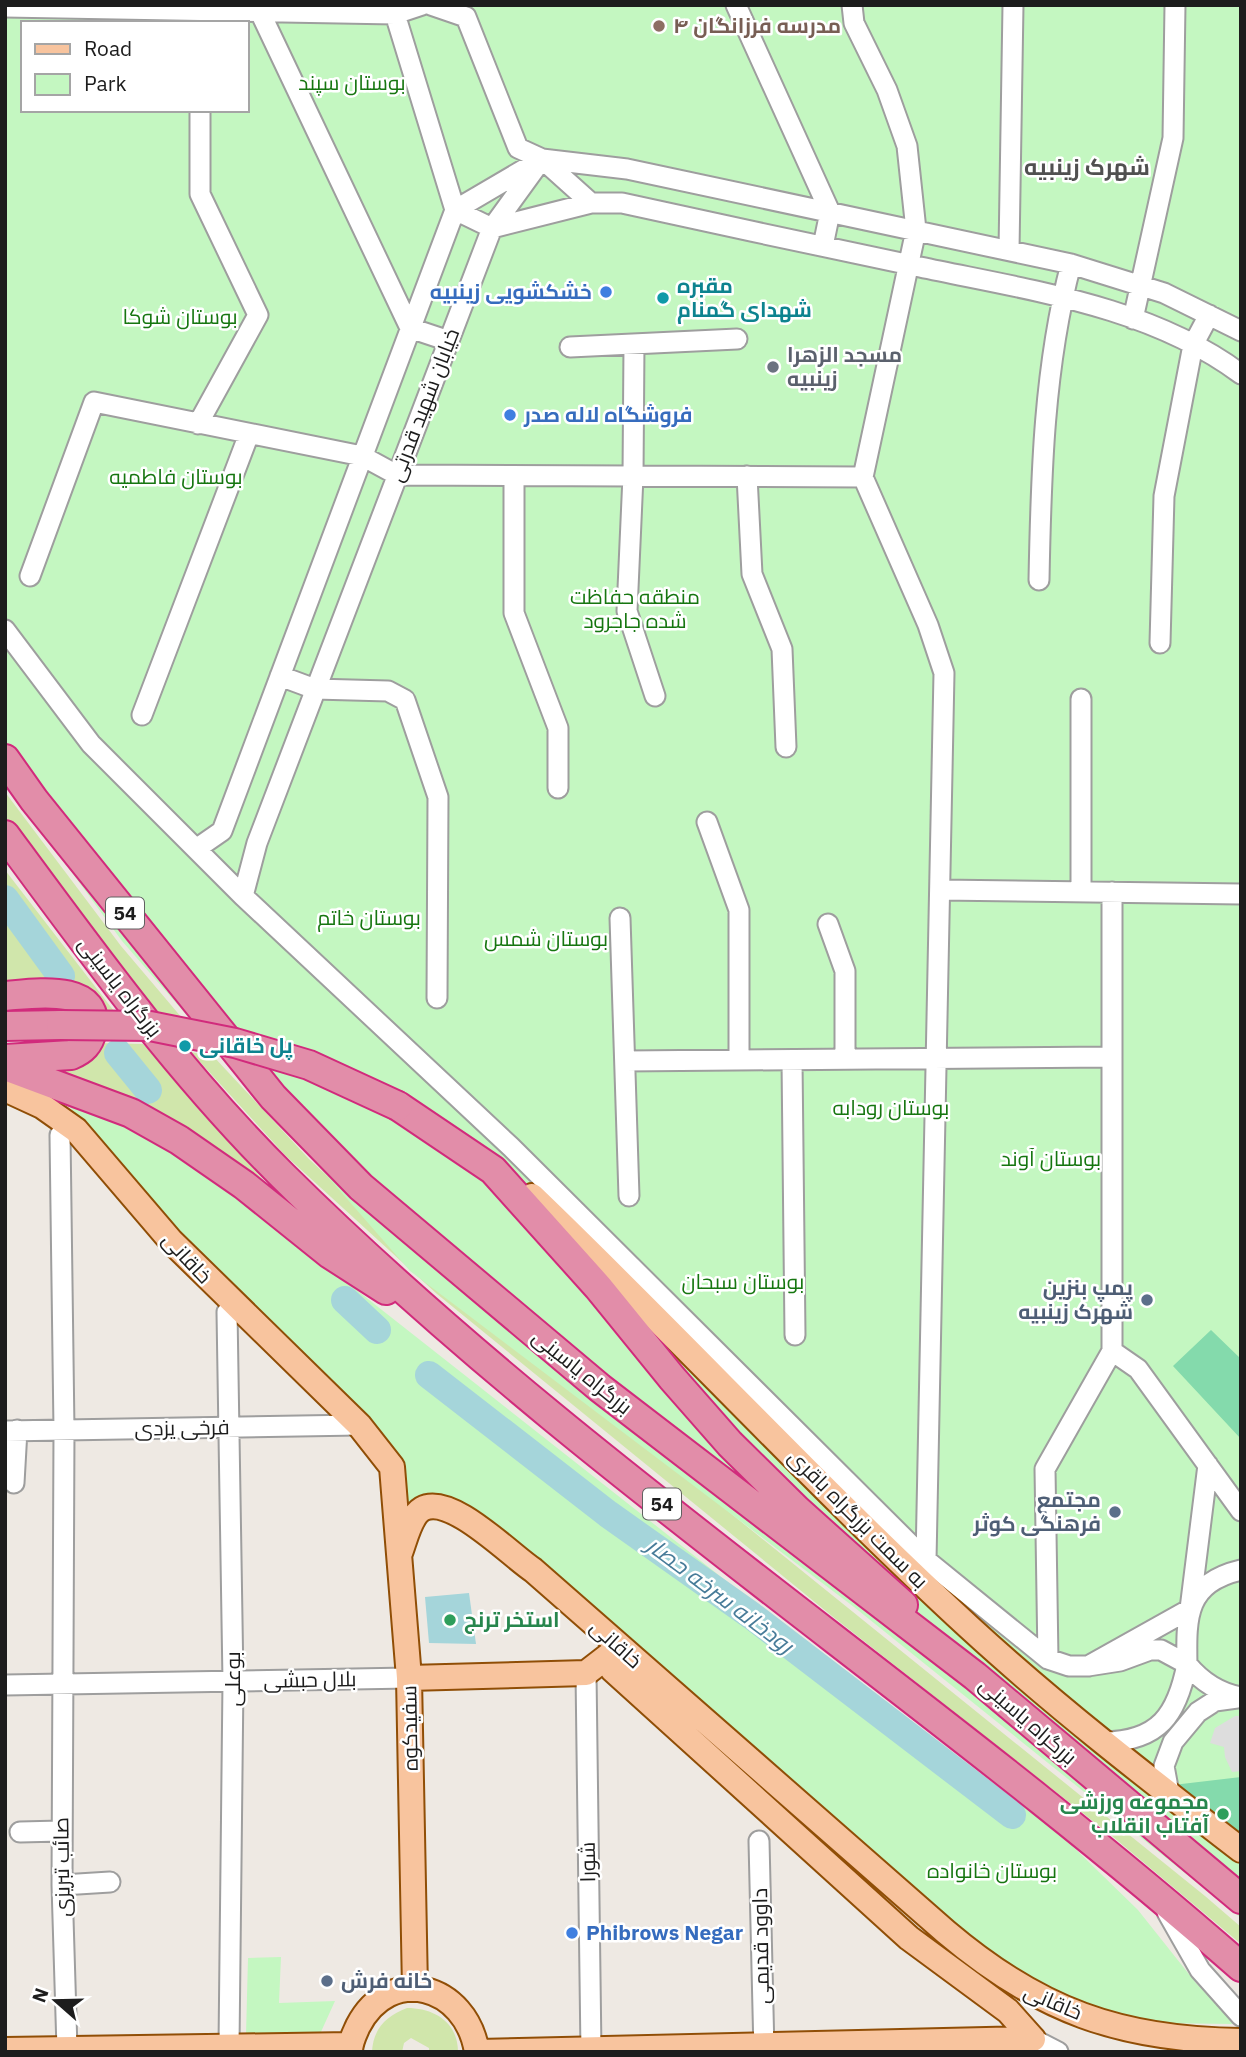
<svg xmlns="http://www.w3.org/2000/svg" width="1246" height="2057" font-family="'IBM Plex Sans',Cairo,sans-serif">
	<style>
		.grass { fill: #d0e6ab }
		.park { fill: #c4f7c1; fill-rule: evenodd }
		.pitch { fill: #84daac }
		.parking { fill: #ddd }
		.water { fill: #a5d5da }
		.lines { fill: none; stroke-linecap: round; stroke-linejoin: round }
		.river { stroke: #a5d5da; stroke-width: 28 }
		.minor-casing { stroke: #9e9e9e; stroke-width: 23 }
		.major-casing { stroke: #904e06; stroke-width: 28 }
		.highway-casing { stroke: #d12b7c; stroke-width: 32 }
		.minor { stroke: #fff; stroke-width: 19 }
		.major { stroke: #f8c49e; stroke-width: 24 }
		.highway { stroke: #e28da9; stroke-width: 28 }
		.highway-bridge-casing { stroke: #d12b7c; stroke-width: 32; stroke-linecap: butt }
		.highway-bridge { stroke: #e28da9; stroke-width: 28 }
		.education-dot { fill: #8d6e63; stroke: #fff; stroke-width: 2.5 }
		.shop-dot { fill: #3f7fe0; stroke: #fff; stroke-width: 2.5 }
		.culture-dot { fill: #0f9aa8; stroke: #fff; stroke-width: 2.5 }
		.worship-dot { fill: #6b7280; stroke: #fff; stroke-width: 2.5 }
		.service-dot { fill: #5c6f8a; stroke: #fff; stroke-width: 2.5 }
		.leisure-dot { fill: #2e9e5b; stroke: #fff; stroke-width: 2.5 }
		.labels { text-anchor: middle; stroke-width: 5; stroke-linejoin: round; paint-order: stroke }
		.shield { fill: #fff; stroke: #616161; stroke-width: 2 }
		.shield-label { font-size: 19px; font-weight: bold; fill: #1d1d1d }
		.education-label { font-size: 21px; font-weight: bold; fill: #785e54; stroke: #fff; text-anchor: start }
		.park-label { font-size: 21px; fill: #167610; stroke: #fff }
		.culture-label { font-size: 21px; font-weight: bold; fill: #0d838f; stroke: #fff; text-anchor: start }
		.shop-label { font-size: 21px; font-weight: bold; fill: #366cbe; stroke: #fff; text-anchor: start }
		.worship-label { font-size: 21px; font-weight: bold; fill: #5b616d; stroke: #fff; text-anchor: start }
		.street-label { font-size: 21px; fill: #1d1d1d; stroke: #fff }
		.service-label { font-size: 21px; font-weight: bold; fill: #4e5e75; stroke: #fff; text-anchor: end }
		.leisure-label { font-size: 21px; font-weight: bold; fill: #27864d; stroke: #fff; text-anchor: start }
		.neighbourhood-label { font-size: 23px; font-weight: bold; fill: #505050; stroke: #fff }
		.water-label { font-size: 23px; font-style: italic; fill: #487c99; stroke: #fff }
	</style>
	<rect width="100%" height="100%" fill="#eee9e3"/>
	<path class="grass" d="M5 792 121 946 182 1018 160 1014 150 1003 5 816Z
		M5 870 114 1011H92L5 989Z
		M97 1043 143 1044 265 1182 336 1250 13 1063Z
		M191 1052 214 1057 309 1159 368 1214 558 1374 1205 1896 1241 1927V1944L1112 1836 832 1616 437 1294 285 1155Z
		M407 2008C434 2008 458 2022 458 2052H429V2048L411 2038 404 2043 402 2052H372C373 2029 386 2016 407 2008Z"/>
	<path class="park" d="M5 5H1241V1918L854 1607 410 1271 122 941 5 781ZM23 23H247V110H23Z
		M61 1094 171 1144 800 1639 1060 1834 1138 1910 1196 1983 1235 2024 1148 2023 1050 1995 987 1952 592 1610 496 1523 459 1500 442 1496 407 1510 379 1432 339 1389 177 1233 70 1107 53 1099Z
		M281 1957 279 2003 335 2001 320 2034 246 2035 248 1958Z"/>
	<path class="pitch" d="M1211 1330 1241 1359V1439L1173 1366Z
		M1241 1777V1841L1173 1785Z"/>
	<path class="parking" d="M1235 1716H1241V1771L1232 1772 1225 1757 1224 1747 1210 1743 1215 1728Z"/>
	<path class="water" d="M469 1593 476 1644 429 1643 425 1597Z"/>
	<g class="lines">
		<path class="river" d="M5 899 61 976
			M118 1053 148 1090
			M345 1300 377 1330
			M429 1375 608 1514 752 1616 1012 1815"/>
		<defs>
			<path id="minor" d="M396 5 395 14 455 210 492 228 591 203H622C721 225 821 246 920 267 1028 290 1150 306 1241 374
				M431 5 466 17 518 148 542 159 627 169 1071 264 1164 293 1241 331
				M736 5 830 212 823 246
				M852 5 854 23 887 90 907 146 916 230 863 477 928 625 944 673 926 1560
				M5 7 395 14 422 5
				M260 12 410 328 449 341
				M542 159 591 203
				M1009 250 1013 5
				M1133 319 1173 138 1175 5
				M634 344 633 476 627 611 655 696
				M570 347 737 339
				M198 424 258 315 200 194V110
				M514 476V613L558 728V788
				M747 476 752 574 782 649 786 747
				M30 576 94 402 362 456 397 475 863 477
				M1039 580C1041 473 1044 367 1071 264
				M5 630 91 744 243 896 511 1147 926 1560 1048 1659 1069 1666H1088
				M1160 643 1164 496 1193 345 1209 315
				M280 676 315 689 388 691 405 700 438 797 437 998
				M1081 699V892
				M142 715 249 434
				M707 822 739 910V1060
				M196 849 222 831 455 210 535 163
				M940 890 1241 894
				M243 896 257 843 492 228 542 159
				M620 918 629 1196
				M828 924 845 971V1059
				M792 1060 795 1335
				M625 1061 1112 1057
				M60 1135 64 1430 62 1885 67 2049
				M227 1312 233 1681 229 2046
				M1112 1351 1138 1369 1241 1511
				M5 1431 359 1425
				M14 1483 17 1430
				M1241 1570C1186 1583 1186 1616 1187 1664 1201 1681 1218 1693 1241 1697
				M1048 1659 1045 1469 1112 1351V892
				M586 1673 591 2052
				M5 1685 409 1678
				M1104 1742C1159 1741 1177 1715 1187 1664L1161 1650H1150L1120 1661 1088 1666 1190 1609 1208 1465
				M1169 1793 1164 1766 1173 1742 1198 1712 1215 1701 1237 1698
				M20 1832 61 1831
				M759 1841 764 2052
				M62 1885 110 1882
				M1167 1912 1200 1970 1241 2016
				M1033 2039 1058 2052"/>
			<path id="major" d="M5 1089 42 1106 76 1130 171 1241 359 1425 392 1467 409 1678 415 1989
				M532 1196C680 1338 819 1489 970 1628 1056 1707 1149 1779 1241 1850
				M400 1553C405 1540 410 1516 422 1509 450 1493 509 1554 533 1570L946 1932C1038 2010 1120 2040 1241 2041
				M608 1656 612 1669 909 1938 1008 2011 1033 2039
				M409 1678 586 1673 608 1656
				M5 2050 350 2045
				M350 2052C350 2042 354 2035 358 2026 390 1964 466 1984 477 2052
				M479 2052 1033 2039"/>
			<path id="highway" d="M5 759 34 800 273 1097 361 1187 600 1388 975 1676 1241 1899
				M5 835C92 953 178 1072 283 1176 578 1468 929 1693 1241 1967
				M5 996C32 994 102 982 92 1031 89 1044 83 1050 71 1055L5 1059
				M5 1026 61 1025
				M5 1066 131 1113 179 1140 244 1185 330 1254 386 1290
				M398 1106 493 1170 598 1287 672 1378 730 1444 797 1510 903 1605"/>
		</defs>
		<use href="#minor" class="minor-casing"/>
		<use href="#major" class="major-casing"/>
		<use href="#highway" class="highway-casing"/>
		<use href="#minor" class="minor"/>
		<use href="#major" class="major"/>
		<use href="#highway" class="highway"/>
		<defs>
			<path id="highway-bridge" d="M61 1025 150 1026 235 1043 309 1065 398 1106"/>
		</defs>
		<use href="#highway-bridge" class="highway-bridge-casing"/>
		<use href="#highway-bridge" class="highway-bridge"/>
	</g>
	<circle class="education-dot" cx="659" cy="26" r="7"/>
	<g class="shop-dot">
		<circle cx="606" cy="292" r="7"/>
		<circle cx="510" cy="415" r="7"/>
		<circle cx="572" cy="1933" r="7"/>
	</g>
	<g class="culture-dot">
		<circle cx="663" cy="298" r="7"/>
		<circle cx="185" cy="1046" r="7"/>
	</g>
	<circle class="worship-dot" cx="773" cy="367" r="7"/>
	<g class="service-dot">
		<circle cx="1147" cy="1300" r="7"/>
		<circle cx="1115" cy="1512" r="7"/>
		<circle cx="327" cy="1981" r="7"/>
	</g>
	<g class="leisure-dot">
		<circle cx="450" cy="1620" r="7"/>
		<circle cx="1223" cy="1814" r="7"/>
	</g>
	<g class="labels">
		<g class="shield">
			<rect x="106" y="897.5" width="38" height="31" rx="5"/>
			<rect x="643" y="1488.5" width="38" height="31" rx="5"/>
		</g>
		<g class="shield-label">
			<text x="125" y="920">54</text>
			<text x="662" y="1511">54</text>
		</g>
		<g class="education-label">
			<text x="673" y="33">مدرسه فرزانگان ۴</text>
		</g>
		<g class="park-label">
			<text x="352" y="90">بوستان سپند</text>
			<text x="180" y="324">بوستان شوکا</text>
			<text x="176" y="484">بوستان فاطمیه</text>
			<text x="635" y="604">منطقه حفاظت<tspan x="635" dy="24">شده جاجرود</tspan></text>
			<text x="369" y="925">بوستان خاتم</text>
			<text x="546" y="946">بوستان شمس</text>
			<text x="891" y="1115">بوستان رودابه</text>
			<text x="1051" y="1166">بوستان آوند</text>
			<text x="743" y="1289">بوستان سبحان</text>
			<text x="992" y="1878">بوستان خانواده</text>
		</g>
		<g class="culture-label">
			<text x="677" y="293">مقبره<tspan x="677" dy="24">شهدای گمنام</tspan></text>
			<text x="199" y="1053">پل خاقانی</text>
		</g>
		<g class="shop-label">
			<text x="592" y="299" text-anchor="end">خشکشویی زینبیه</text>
			<text x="524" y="422">فروشگاه لاله صدر</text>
			<text x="586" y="1940">Phibrows Negar</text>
		</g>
		<g class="worship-label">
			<text x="787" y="362">مسجد الزهرا<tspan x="787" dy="24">زینبیه</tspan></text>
		</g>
		<g class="street-label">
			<text transform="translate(424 405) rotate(-69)" y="7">خیابان شهید قدرتی</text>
			<text transform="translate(120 987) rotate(52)" y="7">بزرگراه یاسینی</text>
			<text transform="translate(187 1258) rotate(47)" y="7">خاقانی</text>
			<text transform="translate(582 1372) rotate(39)" y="7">بزرگراه یاسینی</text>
			<text transform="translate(182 1428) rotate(-1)" y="7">فرخی یزدی</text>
			<text transform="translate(858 1519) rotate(45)" y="7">به سمت بزرگراه باقری</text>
			<text transform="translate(616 1644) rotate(42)" y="7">خاقانی</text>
			<text transform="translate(233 1679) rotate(-90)" y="7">بوعلی</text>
			<text transform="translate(310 1680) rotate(-1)" y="7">بلال حبشی</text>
			<text transform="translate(1028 1721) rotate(41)" y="7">بزرگراه یاسینی</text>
			<text transform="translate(410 1728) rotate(-91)" y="7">سفیدکوه</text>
			<text transform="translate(588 1862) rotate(-91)" y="7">شورا</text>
			<text transform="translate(62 1867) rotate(-91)" y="7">صائب تبریزی</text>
			<text transform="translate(761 1946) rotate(-91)" y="7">داوود قدیمی</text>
			<text transform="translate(1053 2002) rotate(23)" y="7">خاقانی</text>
		</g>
		<g class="service-label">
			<text x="1133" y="1295">پمپ بنزین<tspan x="1133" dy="24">شهرک زینبیه</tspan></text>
			<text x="1101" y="1507">مجتمع<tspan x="1101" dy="24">فرهنگی کوثر</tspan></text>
			<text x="341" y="1988" text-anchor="start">خانه فرش</text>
		</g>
		<g class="leisure-label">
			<text x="464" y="1627">استخر ترنج</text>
			<text x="1209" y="1809" text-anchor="end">مجموعه ورزشی<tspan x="1209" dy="24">آفتاب انقلاب</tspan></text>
		</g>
		<g class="neighbourhood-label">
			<text x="1087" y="175">شهرک زینبیه</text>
		</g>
		<g class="water-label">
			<text transform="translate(720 1595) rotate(37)" y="8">رودخانه سرخه حصار</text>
		</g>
	</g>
	<rect width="1246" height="2057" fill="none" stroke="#1d1d1d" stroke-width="14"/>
	<rect x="21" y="21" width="228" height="91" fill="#ffffff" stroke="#a5a5a5" stroke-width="2"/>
	<rect x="35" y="44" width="35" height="10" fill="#f8c49e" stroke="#a5a5a5" stroke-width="2"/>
	<text x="84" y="56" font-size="21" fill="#1d1d1d">Road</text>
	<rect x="35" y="74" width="35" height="21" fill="#c4f7c1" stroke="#a5a5a5" stroke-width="2"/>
	<text x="84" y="91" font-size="21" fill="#1d1d1d">Park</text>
	<g transform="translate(56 2001) rotate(290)" stroke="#ffffff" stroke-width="5" paint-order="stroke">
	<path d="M0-5L12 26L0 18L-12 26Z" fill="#1d1d1d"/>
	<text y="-10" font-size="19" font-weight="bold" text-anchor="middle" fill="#1d1d1d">N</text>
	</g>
</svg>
